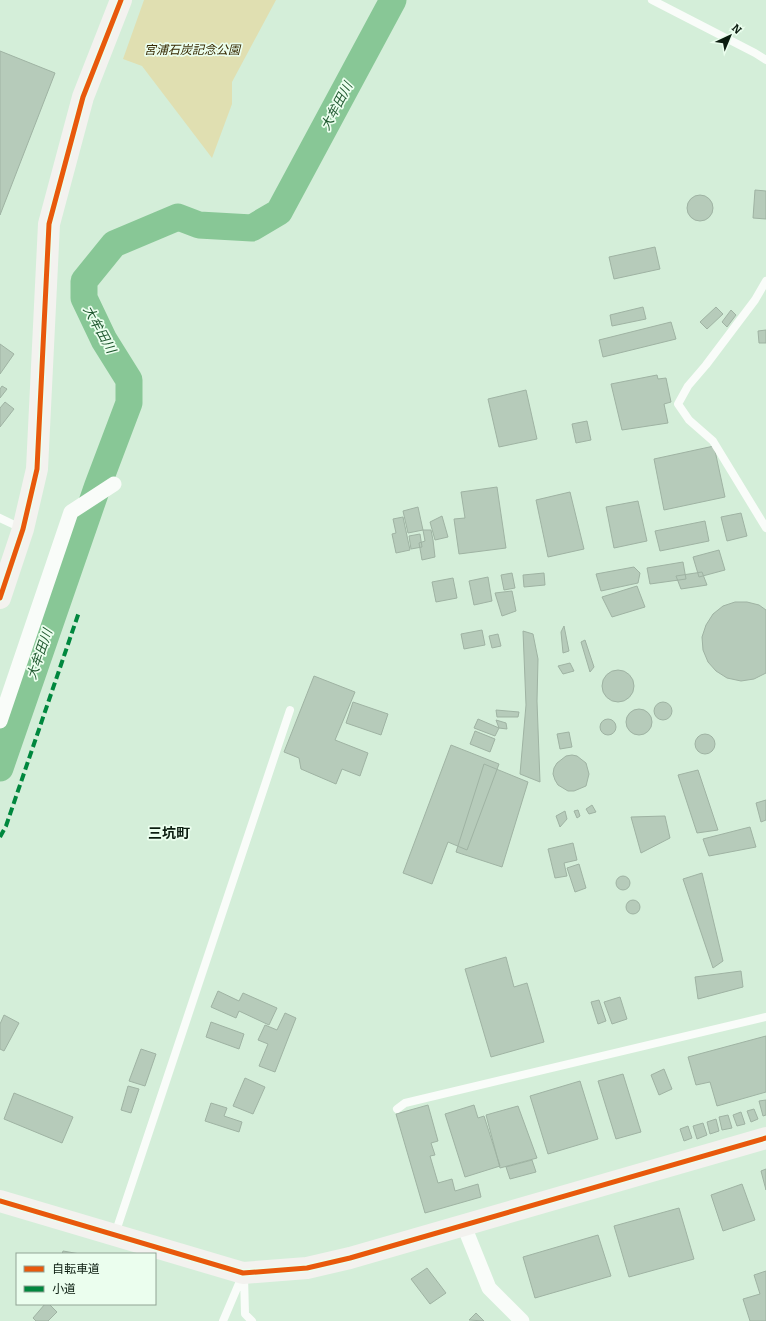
<svg xmlns="http://www.w3.org/2000/svg" width="766" height="1321" font-family="Bitter,'Noto Sans JP',serif">
	<style>
		.green { fill: #e0dfb1 }
		.lines { fill: none; stroke-linecap: round; stroke-linejoin: round }
		.river { stroke: #88c796; stroke-width: 27 }
		.building { fill: #b6cbba; stroke: #9fb3a3 }
		.lane { stroke: #f9fcf9; stroke-width: 8 }
		.street { stroke: #f9fcf9; stroke-width: 15 }
		.secondary { stroke: #f3f2ef; stroke-width: 22 }
		.quiet { stroke: #00873e; stroke-width: 4; stroke-dasharray: 8 4; stroke-linecap: butt }
		.cycleway-casing { stroke: #ebfeee; stroke-width: 8 }
		.cycleway { stroke: #e8590c; stroke-width: 5 }
		.labels { text-anchor: middle; stroke-width: 3.5; stroke-linejoin: round; paint-order: stroke }
		.park-label { font-size: 12px; font-style: italic; fill: #362800; stroke: #ebfeee }
		.water-label { font-size: 13px; font-style: italic; fill: #1f582f; stroke: #ebfeee }
		.quarter-label { font-size: 14px; font-weight: bold; fill: #0b1d10; stroke: #ebfeee }
	</style>
	<rect width="100%" height="100%" fill="#d4eed9"/>
	<path class="green" d="M144 0H276L232 82V104L212 158 142 66 123 59Z"/>
	<g class="lines">
		<path class="river" d="M0 768 98 485 129 403V380L104 340 84 298V281L114 244 178 217 199 225 252 228 279 212 393 0"/>
	</g>
	<path class="building" d="M0 51 55 73 0 215Z
		M755 190 766 191V219L753 218Z
		M687 208a13 13 0 1 1 26 0a13 13 0 1 1-26 0Z
		M655 247 660 269 614 279 609 257Z
		M643 307 646 319 612 326 610 315Z
		M716 307 723 314 707 329 700 322Z
		M731 310 736 315 727 327 722 322Z
		M671 322 676 339 603 357 599 340Z
		M766 330V343H759L758 331Z
		M0 344 14 354 0 374Z
		M657 375 658 379 666 378 671 402 664 404 668 423 622 430 611 384Z
		M2 386 7 389 0 398V389Z
		M526 390 537 439 499 447 488 399Z
		M5 402 14 409 0 427V408Z
		M587 421 591 440 576 443 572 424Z
		M714 446 725 497 664 510 654 459Z
		M497 487 506 548 459 554 454 519 465 518 461 492Z
		M570 492 584 549 548 557 536 500Z
		M638 501 647 541 614 548 606 507Z
		M418 507 423 530 408 533 403 511Z
		M741 513 747 536 727 541 721 517Z
		M442 516 448 537 435 540 430 522Z
		M403 517 410 550 396 553 392 534 396 533 393 519Z
		M705 521 709 541 660 551 655 531Z
		M423 530H431L433 540 435 557 422 560 419 543 425 541Z
		M420 534 422 547 411 549 409 536Z
		M719 550 725 570 699 577 693 557Z
		M683 562 686 579 650 584 647 568Z
		M634 567 640 573 638 583 601 591 596 574Z
		M702 572 707 585 681 589 676 576Z
		M512 573 515 588 504 590 501 575Z
		M544 573 545 585 524 587 523 575Z
		M488 577 492 601 474 605 469 581Z
		M453 578 457 598 436 602 432 582Z
		M637 586 645 607 612 617 602 597Z
		M512 591 516 611 502 616 495 593Z
		M735 602H747L759 605 766 610V673L754 679 741 681 727 678 716 671 708 662 703 650 702 637 706 625 713 614 723 606Z
		M564 626 569 651 563 653 561 632Z
		M482 630 485 645 464 649 461 634Z
		M523 631 533 634 538 659 537 701 540 782 520 774 526 705Z
		M498 634 501 646 492 648 489 636Z
		M585 640 594 667 590 672 581 642Z
		M570 663 574 671 563 674 558 666Z
		M602 686a16 16 0 1 1 32 0a16 16 0 1 1-32 0Z
		M314 676 355 692 335 740 368 753 360 776 342 769 336 784 301 769 299 758 284 752Z
		M654 711a9 9 0 1 1 18 0a9 9 0 1 1-18 0Z
		M353 702 388 714 381 735 346 723Z
		M626 722a13 13 0 1 1 26 0a13 13 0 1 1-26 0Z
		M496 710 519 712 518 717H497Z
		M600 727a8 8 0 1 1 16 0a8 8 0 1 1-16 0Z
		M478 719 499 728 495 736 474 728Z
		M496 720 506 723 507 729 499 728Z
		M475 731 495 739 490 752 470 744Z
		M569 732 572 747 560 749 557 734Z
		M695 744a10 10 0 1 1 20 0a10 10 0 1 1-20 0Z
		M451 745 499 764 467 850 448 842 432 884 403 873Z
		M572 755 577 756 586 763 589 774 586 786 574 791H568L558 785 555 780 553 774 554 768 557 763 566 756Z
		M484 764 528 782 502 867 456 852Z
		M698 770 718 830 697 833 678 775Z
		M766 800V820L761 822 756 803Z
		M592 805 596 812 589 814 586 809Z
		M578 810 580 816 577 818 574 811Z
		M565 811 567 819 560 827 556 816Z
		M665 816 670 838 641 853 631 817Z
		M750 827 756 847 709 856 703 839Z
		M573 843 577 860 564 863 567 876 555 878 548 849Z
		M579 864 586 888 575 892 567 868Z
		M702 873 723 961 713 968 683 879Z
		M616 883a7 7 0 1 1 14 0a7 7 0 1 1-14 0Z
		M626 907a7 7 0 1 1 14 0a7 7 0 1 1-14 0Z
		M506 957 514 987 527 983 544 1042 491 1057 465 969Z
		M741 971 743 987 698 999 695 977Z
		M218 991 239 1001 243 993 277 1008 269 1025 239 1011 236 1018 211 1007Z
		M620 997 627 1019 612 1024 604 1002Z
		M599 1000 606 1021 598 1024 591 1002Z
		M285 1013 296 1018 275 1072 259 1066 268 1044 258 1040 265 1025 277 1030Z
		M4 1015 19 1023 4 1051 0 1049V1024Z
		M211 1022 244 1034 239 1049 206 1037Z
		M766 1036V1092L717 1106 710 1082 696 1085 688 1057Z
		M141 1049 156 1054 145 1086 129 1081Z
		M664 1069 672 1089 659 1095 651 1075Z
		M623 1074 641 1132 616 1139 598 1081Z
		M245 1078 265 1087 253 1114 233 1106Z
		M580 1081 598 1139 548 1154 530 1096Z
		M128 1086 139 1089 131 1113 121 1110Z
		M14 1093 73 1117 62 1143 4 1119Z
		M766 1100V1115L763 1116 759 1101Z
		M211 1103 227 1108 224 1116 242 1122 239 1132 205 1121Z
		M428 1105 438 1141 431 1143 435 1155 430 1156 438 1183 452 1179 455 1191 478 1184 481 1197 425 1213 396 1114Z
		M474 1105 478 1118 484 1116 500 1166 465 1177 445 1114Z
		M518 1106 537 1158 500 1168 486 1115Z
		M754 1109 758 1119 751 1122 747 1111Z
		M741 1112 745 1124 737 1126 733 1115Z
		M728 1115 732 1128 722 1130 719 1117Z
		M716 1119 719 1131 710 1134 707 1122Z
		M703 1123 707 1135 697 1139 693 1126Z
		M688 1126 692 1138 684 1141 680 1129Z
		M532 1160 536 1172 510 1179 506 1167Z
		M766 1169V1190L761 1171Z
		M742 1184 755 1220 723 1231 711 1195Z
		M679 1208 694 1259 629 1277 614 1226Z
		M598 1235 611 1276 535 1298 523 1257Z
		M63 1251 80 1254H62Z
		M427 1268 446 1293 430 1304 411 1279Z
		M766 1271V1321H750L743 1299 760 1294 754 1275Z
		M45 1304H49L57 1312 48 1321H36L33 1318Z
		M476 1313 484 1321 469 1320Z"/>
	<g class="lines">
		<path class="lane" d="M652 0 755 53 766 60
			M766 281 755 300 706 365 688 386 678 404 689 420 713 441 766 528
			M0 518 23 529
			M397 1109 405 1103 766 1017
			M115 1234 290 710
			M244 1276 245 1314 252 1321
			M223 1321 243 1274"/>
		<path class="street" d="M0 721 71 512 114 484
			M464 1226 489 1288 522 1321"/>
		<path class="secondary" d="M0 598 23 529 37 469 49 224 83 97 121 0
			M0 1201 243 1273 307 1268 350 1258 766 1138"/>
		<path class="quiet" d="M0 837 6 826 79 612"/>
		<defs>
			<path id="cycleway" d="M0 598 23 529 37 469 49 224 83 97 121 0
				M0 1201 243 1273 307 1268 350 1258 766 1138"/>
		</defs>
		<use href="#cycleway" class="cycleway-casing"/>
		<use href="#cycleway" class="cycleway"/>
	</g>
	<g class="labels">
		<g class="park-label">
			<text x="192" y="54">宮浦石炭記念公園</text>
		</g>
		<g class="water-label">
			<text transform="translate(336 106) rotate(-62)" y="5">大牟田川</text>
			<text transform="translate(100 329) rotate(61)" y="5">大牟田川</text>
			<text transform="translate(39 654) rotate(-71)" y="5">大牟田川</text>
		</g>
		<g class="quarter-label">
			<text x="169" y="838">三坑町</text>
		</g>
	</g>
	<rect x="16" y="1253" width="140" height="52" fill="#ebfeee" stroke="#91a495"/>
	<rect x="24" y="1266" width="20" height="6" fill="#e8590c" stroke="#91a495"/>
	<text x="52" y="1273" font-size="12" fill="#0b1d10">自転車道</text>
	<rect x="24" y="1286" width="20" height="6" fill="#00873e" stroke="#91a495"/>
	<text x="52" y="1293" font-size="12" fill="#0b1d10">小道</text>
	<g transform="translate(730 36) rotate(44)" stroke="#ebfeee" stroke-width="3" paint-order="stroke">
	<path d="M0-3L7 15L0 10L-7 15Z" fill="#0b1d10"/>
	<text y="-6" font-size="11" font-weight="bold" text-anchor="middle" fill="#0b1d10">N</text>
	</g>
</svg>
